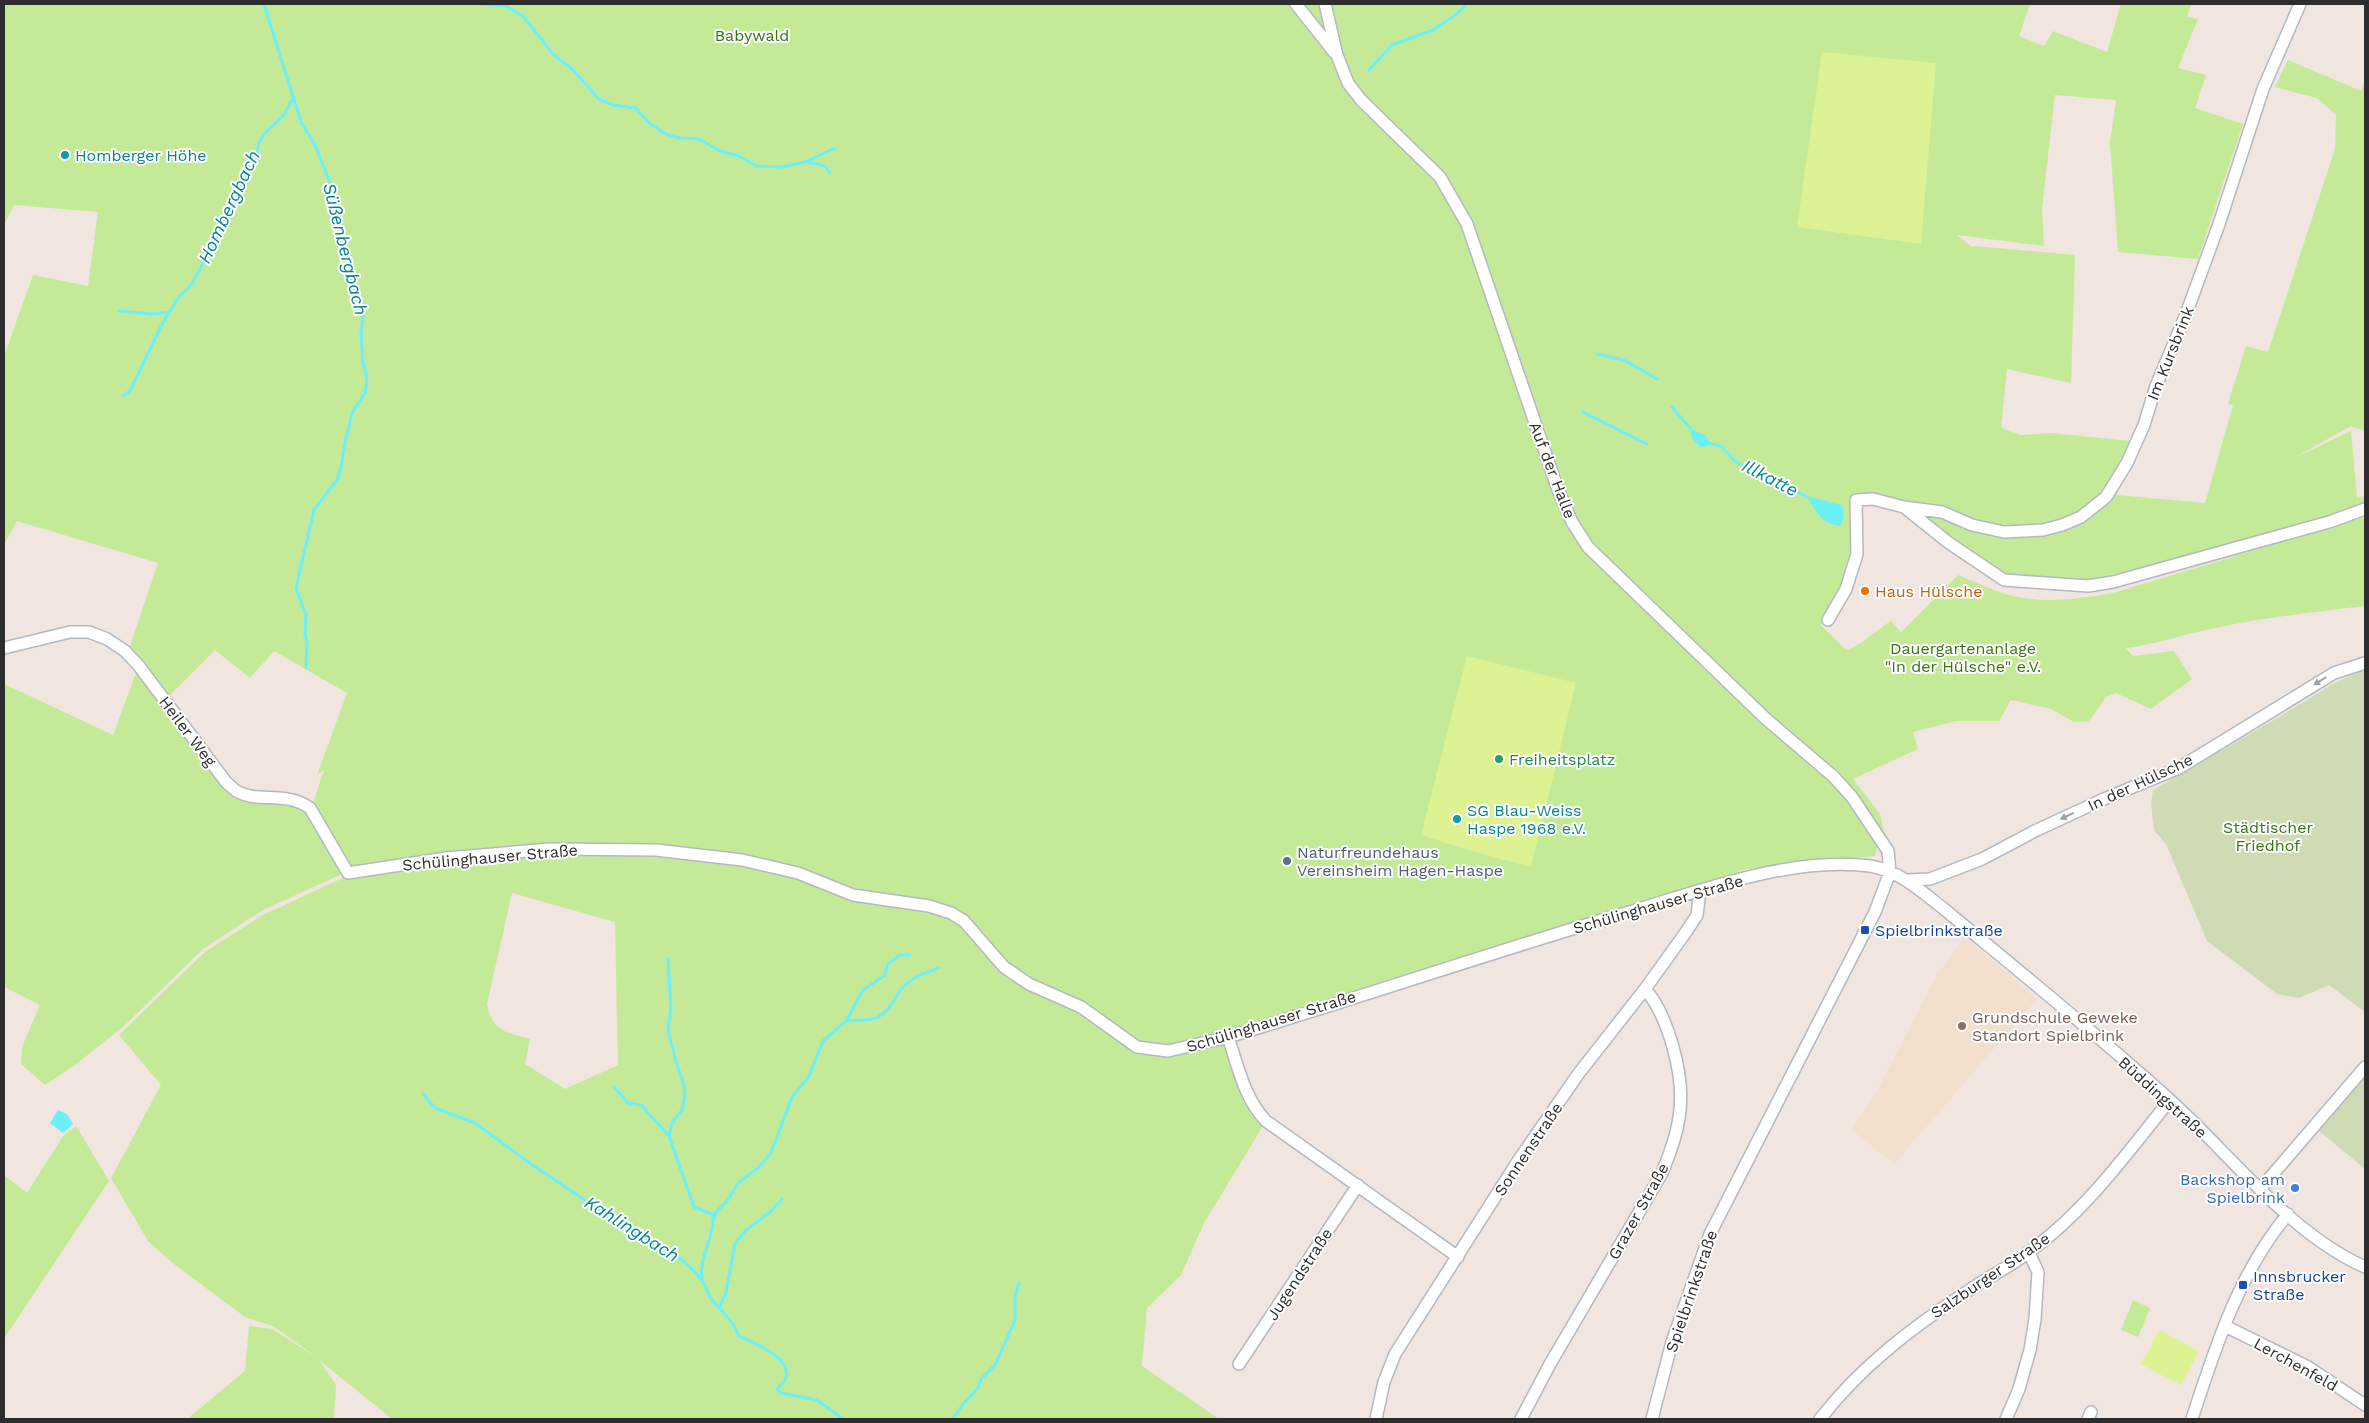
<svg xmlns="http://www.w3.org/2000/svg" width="2369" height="1423" font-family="'Work Sans',sans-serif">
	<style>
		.education { fill: #f2dfce }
		.green { fill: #c4ea98; fill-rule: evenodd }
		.cemetery { fill: #cfdbb5 }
		.pitch { fill: #dcf293 }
		.water { fill: #6beff9 }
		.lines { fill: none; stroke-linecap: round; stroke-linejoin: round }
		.stream { stroke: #6beff9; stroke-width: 3 }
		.minor-casing { stroke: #b3b8c2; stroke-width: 14 }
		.minor { stroke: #fff; stroke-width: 11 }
		.oneway { fill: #a0a0a0 }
		.culture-dot { fill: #0f9aa8; stroke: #fff; stroke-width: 2 }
		.food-dot { fill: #e8710a; stroke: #fff; stroke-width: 2 }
		.leisure-dot { fill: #2e9e5b; stroke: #fff; stroke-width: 2 }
		.service-dot { fill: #5c6f8a; stroke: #fff; stroke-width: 2 }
		.transit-dot { fill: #1a4fb4; stroke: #fff; stroke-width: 2 }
		.education-dot { fill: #8d6e63; stroke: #fff; stroke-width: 2 }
		.shop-dot { fill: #3f7fe0; stroke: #fff; stroke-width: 2 }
		.labels { text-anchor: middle; stroke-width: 4; stroke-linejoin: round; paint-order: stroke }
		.park-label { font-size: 16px; fill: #3b7315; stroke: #fff }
		.culture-label { font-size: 16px; fill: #0d838f; stroke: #fff; text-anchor: start }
		.street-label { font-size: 16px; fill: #2d2d2d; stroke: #fff }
		.food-label { font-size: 16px; fill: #c56008; stroke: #fff; text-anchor: start }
		.leisure-label { font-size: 16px; fill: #27864d; stroke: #fff; text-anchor: start }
		.service-label { font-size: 16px; fill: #4e5e75; stroke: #fff; text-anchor: start }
		.transit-label { font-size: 16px; fill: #164399; stroke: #fff; text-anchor: start }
		.education-label { font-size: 16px; fill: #785e54; stroke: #fff; text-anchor: start }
		.shop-label { font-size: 16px; fill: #366cbe; stroke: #fff; text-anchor: end }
		.water-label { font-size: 18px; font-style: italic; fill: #048096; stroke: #fff }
	</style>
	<rect width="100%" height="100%" fill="#f0e5df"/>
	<path class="education" d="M1965 937 2037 999 1894 1164 1851 1129 1875 1095 1936 976Z"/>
	<path class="green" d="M4 4H2030L2019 36 2044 46 2053 31 2107 52 2121 4H2191L2187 17 2198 19 2178 68 2206 75 2195 108 2243 124 2198 259 2118 252 2110 143 2116 100 2055 95 2042 208 2044 246 1957 235 1972 247 1974 246 2075 255 2071 383 2007 369 2001 428 2021 435 2050 433 2131 441 2117 495 2205 503 2233 405 2228 404 2246 346 2268 352 2335 149 2336 115 2317 98 2275 87 2288 60 2361 91 2365 81V431L2351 426 2294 458 2351 431 2357 498 2365 496V505L2278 534 2085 582 2004 578 1907 504 1867 496 1851 530 1850 561 1844 583 1821 625 1846 650C1866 643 1873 632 1891 621L1901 632 1958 575C1974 581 1991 590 2009 595 2044 604 2078 599 2113 593L2365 517V606C2313 612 2261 618 2210 629 2182 635 2154 645 2125 648L2133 656 2174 651 2192 679 2151 709 2116 693 2106 697 2089 721 2074 722 2051 709 2011 700 1999 721H1956L1913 732 1918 749 1853 779 1880 814 1886 840 1878 844 1875 856 1747 869 1228 1037 1266 1121 1204 1223 1181 1275 1147 1308 1142 1366 1219 1419H392L319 1360 336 1385 334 1419H187L245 1371 249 1326 272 1329 316 1357 273 1326 245 1317 170 1261 148 1241 111 1178 161 1085 119 1035 205 952 263 915 347 876 311 809 324 770 317 775 347 693 274 651 250 678 215 650 167 698 129 649 158 563 17 521 4 545V356L33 275 88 286 98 212 14 205 4 225ZM512 893 615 922 618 1065 565 1089 525 1064 530 1039C506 1032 492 1032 487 1004Z
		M138 668 224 784 309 810 344 873 261 911 203 949 124 1026 75 1065 45 1085 21 1064 22 1047 40 1005 4 987V684L113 735Z
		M76 1126 109 1181 4 1339V1175L27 1193 63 1136Z
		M2133 1300 2150 1308 2138 1337 2121 1330Z"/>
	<path class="cemetery" d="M2365 669V1012L2329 985 2299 998 2277 994 2207 941 2166 844 2154 830 2151 803 2153 790 2279 717 2333 684Z
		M2365 1065V1169L2314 1127Z"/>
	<path class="pitch" d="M1822 52 1936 63 1921 244 1797 227Z
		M1467 656 1576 683 1531 867 1472 851 1421 835Z
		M2159 1330 2199 1351 2181 1385 2141 1364Z"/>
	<path class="water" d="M1690 428 1706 436 1711 444 1701 448 1692 438Z
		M1805 496 1842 505 1844 515 1841 526C1818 523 1818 511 1805 496Z
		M58 1110 67 1114 73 1124 63 1133 50 1123Z"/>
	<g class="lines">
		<path class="stream" d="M264 4 301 122 316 147 334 193 346 247 347 263 363 317 361 334 363 362 367 379 365 393 352 413 346 438 341 468 337 480 314 510 296 588 306 615 305 635 307 643 306 668
			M478 4 506 6 523 16 553 54 572 69 599 99 613 105 636 108 649 123 666 134 680 138 699 139 720 151 739 156 756 166 782 167 805 162 835 148
			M1369 70 1392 45 1433 30 1453 17 1467 4
			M807 162 825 166 830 173
			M119 311 151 314 169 312
			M1597 354 1624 360 1657 379
			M123 396 130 391 162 324 179 297 191 285 211 250 232 193 254 165 259 143 265 133 283 116 294 97
			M1672 407 1690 428
			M1583 412 1647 444
			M1711 444 1721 446 1736 462 1805 496
			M668 959 671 1009 668 1030 677 1065 684 1085 685 1096 682 1110 672 1123 669 1136 694 1207 712 1214C718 1229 698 1258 702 1279
			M847 1021C858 1019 868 1022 878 1017 891 1010 894 998 903 987 912 977 927 973 938 968
			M614 1087 628 1103 641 1105 669 1136
			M423 1094 435 1108 475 1123 531 1164 655 1247C674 1250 688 1264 701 1279 706 1285 707 1293 712 1300 722 1312 734 1321 739 1336 752 1342 796 1359 785 1380 783 1383 779 1386 777 1389L781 1393 817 1400 843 1419
			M714 1218 716 1212 727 1201 738 1183 758 1168 771 1153 792 1097 809 1076 823 1041 846 1021 863 990 884 976 888 964 900 955H910
			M719 1308 726 1293 735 1244 745 1231 770 1212 782 1199
			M953 1419 963 1404 978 1388 981 1379 995 1365 1015 1320V1297L1019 1282"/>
		<defs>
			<path id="minor" d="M1296 4 1334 52
				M1325 4 1337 55 1348 83 1361 100 1440 177 1467 224 1557 487 1572 522 1588 547 1765 718 1834 777 1852 797 1888 851 1890 872 1875 912 1710 1234 1672 1342 1652 1419
				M1904 507 1942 512 1972 525 2004 532 2043 530 2062 525 2081 517 2106 497 2127 463 2144 425 2156 386 2185 317 2219 224 2263 89 2300 4
				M1828 620 1846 589 1857 554 1856 500 1873 499 1904 507 1949 543 2004 580 2088 586 2113 582 2329 522 2365 509
				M4 648 70 632H89L107 639 125 651 139 666 226 782C230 785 234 790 238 792 259 803 286 791 310 808L348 873 446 858 550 849 656 850 742 860 798 873 853 895 929 906 951 913 964 921 1004 967 1029 984 1081 1007 1137 1047 1168 1051 1228 1037C1362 997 1495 951 1629 912 1702 890 1793 856 1870 866 1900 871 1921 891 1944 909 2020 972 2097 1034 2170 1100 2231 1155 2290 1234 2365 1267
				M1907 880 1930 879 1982 859 2037 830 2104 799 2179 768 2334 673 2365 663
				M1228 1037C1238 1066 1244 1098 1266 1121L1458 1257
				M2261 1188 2365 1067
				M2225 1326 2308 1367 2365 1405
				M1239 1364 1358 1185
				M1376 1419 1384 1382 1395 1354 1518 1161 1579 1073 1645 989 1686 932 1697 915 1700 891
				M1521 1419 1550 1364 1662 1173C1670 1153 1678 1132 1680 1110 1684 1074 1668 1015 1645 989
				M1820 1419C1862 1365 1914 1326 1971 1289 1990 1276 2011 1266 2029 1252 2086 1211 2126 1154 2170 1100
				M2006 1419 2019 1389 2030 1350 2035 1319 2038 1272 2029 1253
				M2088 1419 2091 1412
				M2192 1419C2215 1348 2239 1272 2288 1214"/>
		</defs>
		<use href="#minor" class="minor-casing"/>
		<use href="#minor" class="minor"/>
	</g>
	<defs><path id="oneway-solid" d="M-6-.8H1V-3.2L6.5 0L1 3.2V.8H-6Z" transform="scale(1.25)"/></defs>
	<g class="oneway">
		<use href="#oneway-solid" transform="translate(2320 681) rotate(148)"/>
		<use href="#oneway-solid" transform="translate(2067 816) rotate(155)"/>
	</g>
	<g class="culture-dot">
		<circle cx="65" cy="155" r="5"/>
		<circle cx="1457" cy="819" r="5"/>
	</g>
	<circle class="food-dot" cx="1865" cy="591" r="5"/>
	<circle class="leisure-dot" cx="1499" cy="759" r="5"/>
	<circle class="service-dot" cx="1287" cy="861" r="5"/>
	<g class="transit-dot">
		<rect x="1860" y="925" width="10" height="10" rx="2.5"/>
		<rect x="2238" y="1280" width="10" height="10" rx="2.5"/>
	</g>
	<circle class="education-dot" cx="1962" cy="1026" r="5"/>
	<circle class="shop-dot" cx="2295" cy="1188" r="5"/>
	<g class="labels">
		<g class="park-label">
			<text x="752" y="41">Babywald</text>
			<text x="1963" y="654">Dauergartenanlage<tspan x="1963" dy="18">"In der Hülsche" e.V.</tspan></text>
			<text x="2268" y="833">Städtischer<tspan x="2268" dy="18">Friedhof</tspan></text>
		</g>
		<g class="culture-label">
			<text x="75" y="161">Homberger Höhe</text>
			<text x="1467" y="816">SG Blau-Weiss<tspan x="1467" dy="18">Haspe 1968 e.V.</tspan></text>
		</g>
		<g class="street-label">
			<text transform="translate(2170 353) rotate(-68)" y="6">Im Kursbrink</text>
			<text transform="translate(1553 470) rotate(69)" y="6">Auf der Halle</text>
			<text transform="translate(188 731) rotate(53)" y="6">Heiler Weg</text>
			<text transform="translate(2140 782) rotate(-25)" y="6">In der Hülsche</text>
			<text transform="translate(490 857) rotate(-5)" y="6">Schülinghauser Straße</text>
			<text transform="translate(1658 904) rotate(-16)" y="6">Schülinghauser Straße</text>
			<text transform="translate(1271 1021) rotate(-17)" y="6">Schülinghauser Straße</text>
			<text transform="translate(2163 1097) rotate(42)" y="6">Büddingstraße</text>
			<text transform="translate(1528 1149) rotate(-56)" y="6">Sonnenstraße</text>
			<text transform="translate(1638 1211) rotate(-61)" y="6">Grazer Straße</text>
			<text transform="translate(1299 1274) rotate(-57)" y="6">Jugendstraße</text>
			<text transform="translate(1990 1275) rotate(-34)" y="6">Salzburger Straße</text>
			<text transform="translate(1691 1291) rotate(-71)" y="6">Spielbrinkstraße</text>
			<text transform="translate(2296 1364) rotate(29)" y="6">Lerchenfeld</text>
		</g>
		<g class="food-label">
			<text x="1875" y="597">Haus Hülsche</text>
		</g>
		<g class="leisure-label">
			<text x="1509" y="765">Freiheitsplatz</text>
		</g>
		<g class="service-label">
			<text x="1297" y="858">Naturfreundehaus<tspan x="1297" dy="18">Vereinsheim Hagen-Haspe</tspan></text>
		</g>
		<g class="transit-label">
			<text x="1875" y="936">Spielbrinkstraße</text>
			<text x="2253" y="1282">Innsbrucker<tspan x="2253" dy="18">Straße</tspan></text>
		</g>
		<g class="education-label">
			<text x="1972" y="1023">Grundschule Geweke<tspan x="1972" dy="18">Standort Spielbrink</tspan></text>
		</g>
		<g class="shop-label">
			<text x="2285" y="1185">Backshop am<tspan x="2285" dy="18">Spielbrink</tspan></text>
		</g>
		<g class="water-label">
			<text transform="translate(229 207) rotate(-65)" y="6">Hombergbach</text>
			<text transform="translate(345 249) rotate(76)" y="6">Süßenbergbach</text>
			<text transform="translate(1770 478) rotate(27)" y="6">Illkatte</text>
			<text transform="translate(632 1229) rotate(32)" y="6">Kahlingbach</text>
		</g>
	</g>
	<rect width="2369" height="1423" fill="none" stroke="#2d2d2d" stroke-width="10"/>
</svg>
